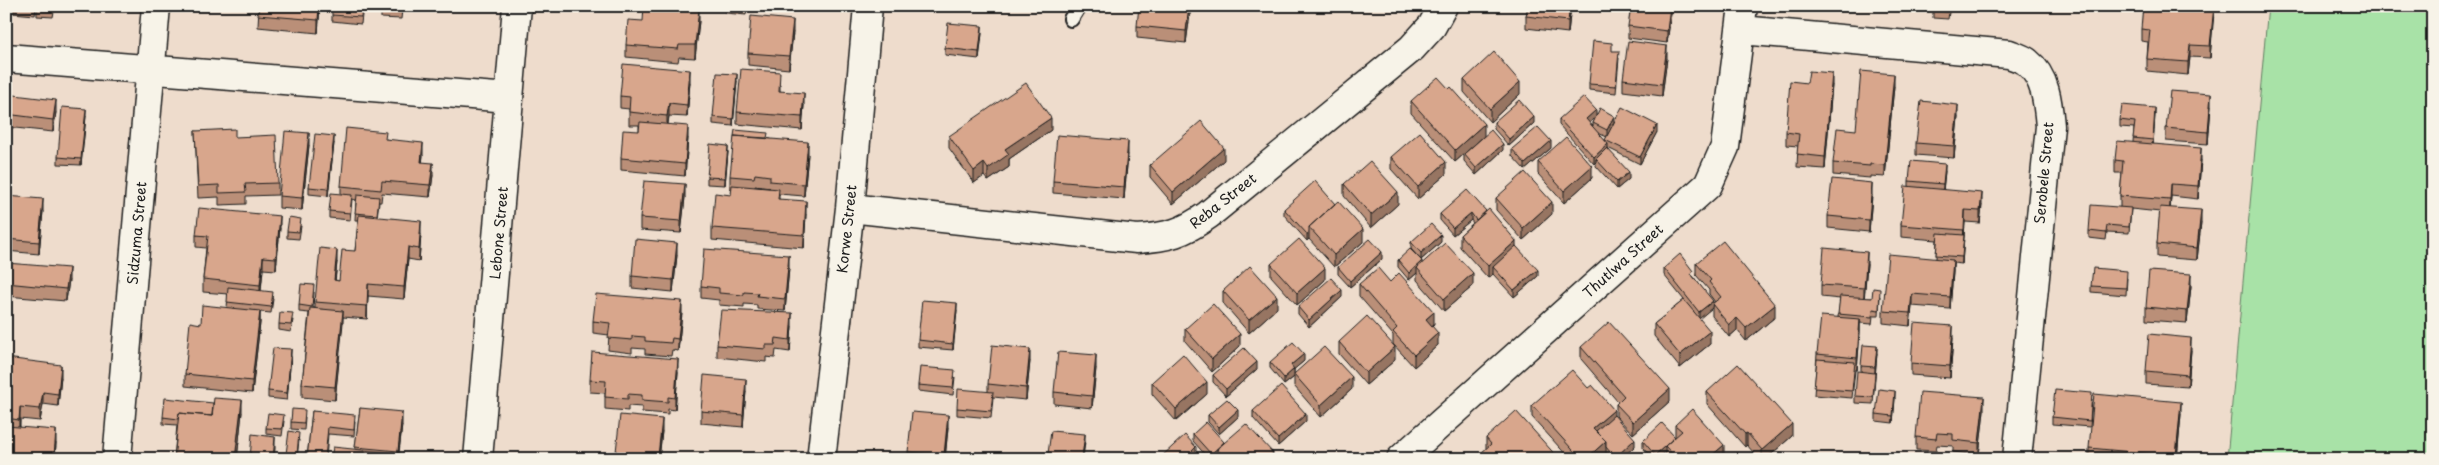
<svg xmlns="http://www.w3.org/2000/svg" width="2439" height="465" font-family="'Playpen Sans',sans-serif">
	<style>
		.green { fill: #a8e2a7; stroke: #627f62 }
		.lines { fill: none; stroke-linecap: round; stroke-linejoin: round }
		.service-casing { stroke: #1c1c1c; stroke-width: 18 }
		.minor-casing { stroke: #1c1c1c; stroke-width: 31 }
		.service { stroke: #f7f3e8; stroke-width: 14 }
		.minor { stroke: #f7f3e8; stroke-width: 28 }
		.wall { fill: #ba8f78; stroke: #1c1c1c; fill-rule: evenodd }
		.shaded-wall { fill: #977462; stroke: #1c1c1c }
		.building { fill: #d8a68c; stroke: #1c1c1c }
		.labels { text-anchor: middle; stroke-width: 4.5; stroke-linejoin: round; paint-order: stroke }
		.street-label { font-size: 14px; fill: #1c1c1c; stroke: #f7f3e8 }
	</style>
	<rect width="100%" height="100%" fill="#eedccc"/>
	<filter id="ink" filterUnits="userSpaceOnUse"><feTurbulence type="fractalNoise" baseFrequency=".02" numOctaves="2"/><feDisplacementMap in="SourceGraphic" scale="10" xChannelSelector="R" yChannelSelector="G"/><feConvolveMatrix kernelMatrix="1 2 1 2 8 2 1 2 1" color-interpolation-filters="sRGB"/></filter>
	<g filter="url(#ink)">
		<path class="green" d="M2268 6H2433V459H2227Z"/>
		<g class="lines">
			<defs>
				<path id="service" d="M1071 19 1079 6"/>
				<path id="minor" d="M1741 30 2009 54C2014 56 2022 58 2027 62 2046 77 2048 104 2050 126L2017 459
					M6 58 509 98
					M850 208 1137 239C1168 237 1183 233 1208 215L1412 48 1432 26 1443 6
					M822 451 850 208 868 6
					M117 459 156 6
					M478 459 517 6
					M1401 459 1708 185 1725 147 1743 6"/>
			</defs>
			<use href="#service" class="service-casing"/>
			<use href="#minor" class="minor-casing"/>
			<use href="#service" class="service"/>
			<use href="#minor" class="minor"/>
		</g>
		<path class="wall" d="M12 6H36L35 15 12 13Z
			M37 6H55L53 17 37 16Z
			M259 6H320L318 33 258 27Z
			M363 6 361 24 332 21V15Z
			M381 6H428V10H402L401 19 381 18Z
			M726 6H785V11L746 7V15L726 13Z
			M1191 6 1186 43 1137 38V26Z
			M1528 6H1571L1568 33 1526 28V16Z
			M1672 6 1667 43 1628 38V26Z
			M1933 6H1950L1948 19 1933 18Z
			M2214 6 2210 58 2190 57 2188 75 2147 71V59L2148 42 2141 41V29L2170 7Z
			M643 21H699L695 58 679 57 678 62 626 57V45Z
			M793 32 789 69 748 65V53Z
			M982 33 979 59 945 55V48Z
			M1612 51 1619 58 1616 93 1589 90V84Z
			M1667 58 1662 96 1623 91V79Z
			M1464 80 1520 94 1490 122 1464 92Z
			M737 81 733 126 713 124V117Z
			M690 82 687 117 669 116 668 124 688 138 685 176 621 170V158L639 131V125H629V109L620 108V96Z
			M780 84V91L804 105 802 130 737 124V112Z
			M1832 85 1825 169 1797 167 1798 146 1786 145V132Z
			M1894 86 1885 177 1870 176V178L1833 175V163L1856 130Z
			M1449 89 1484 136 1455 162 1411 113V101Z
			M6 94 56 112 53 132 6 127Z
			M2211 106 2208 144 2166 141V128Z
			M2155 114 2153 144 2201 160 2198 199 2171 196 2170 208 2201 223 2197 260 2157 257V244L2160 212 2131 209 2129 233 2107 232 2106 240 2089 238V231L2120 207V196L2122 173H2115V160L2133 142 2134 128 2120 127V120Z
			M86 116 81 165 58 164V157Z
			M1596 117 1657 132 1640 164 1608 148V149L1629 179 1617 189 1596 166V162L1594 164 1559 125V119ZM1596 117 1593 123V126L1589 123ZM1598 133 1607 137 1605 141Z
			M1958 117 1954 158 1916 155V143Z
			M1494 122 1534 123 1509 146 1494 129Z
			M1051 130 1009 159V167L988 181 984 176 974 183 949 148V136Z
			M195 131 235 137 278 183V195L246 196V204L219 205V197L198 198Z
			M768 138 808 154 804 196 779 194V199L806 214 804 248 712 240V228L731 195 732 189H730V176ZM755 186 770 188 755 187Z
			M386 139 423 155 422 163 433 175 430 197 382 193 381 202H379L377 217 421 234 419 261 408 259 404 299 368 296 367 319 343 317 335 400 302 397V384L309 313 299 312V305L314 292 313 308H315V302L337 262 335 280 339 281 355 251 358 220H355L356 200 352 199 350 220 329 218V211L341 194V186Z
			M334 143 328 196 309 194V187Z
			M309 145 302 210 279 208V196Z
			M1551 148 1525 170 1512 156V149Z
			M1503 150 1476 175 1464 161V154Z
			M728 152 725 185 707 184V177Z
			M1128 154 1124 199 1053 193V181Z
			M1391 157 1446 174 1418 199 1391 169Z
			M1224 160 1173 204 1150 177V165Z
			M1538 162 1592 178 1564 203 1538 174Z
			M1945 171 1943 190 1982 205 1980 223 1965 222 1962 264 1953 263V272L1950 309 1912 306 1910 326 1883 323V311L1936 258 1937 240 1901 237V225L1909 187V181Z
			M1344 184 1398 204 1371 228 1344 196Z
			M1872 195 1869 232 1828 228V216Z
			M6 196 43 211 39 254 6 251Z
			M685 197 681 233 640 230V218Z
			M1496 198 1552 214 1523 240 1496 210Z
			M1335 204 1363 242 1334 267 1309 239 1307 241 1284 215V209Z
			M1486 212 1516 246 1538 276 1514 297 1493 274 1488 278 1460 247V235L1473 223 1471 220 1453 235 1440 220V214Z
			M301 226 299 239 287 238V231Z
			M280 228 276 270 263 269 261 291 273 299 271 313 260 312V323L252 393 185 386V374L201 324 227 308 228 294 203 292V279L206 248 196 247V235Z
			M1411 242H1441L1421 260 1411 249Z
			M677 255 673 292 632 288V276Z
			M1382 259 1350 287 1338 274V267Z
			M1398 260 1422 263 1473 286 1444 311 1417 280V273L1409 280 1398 267Z
			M6 263 69 280 66 301 6 296Z
			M1696 263 1775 317 1746 341 1737 330 1729 337 1712 316V308L1699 318 1710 344 1680 368 1654 336V324L1684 300 1664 275V268L1693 276 1713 303 1715 302 1709 294V290L1696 275Z
			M1271 264 1325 280 1297 305 1271 276Z
			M1867 264 1864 298H1872L1880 296 1879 316H1873L1872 324 1860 323V332L1857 370H1855L1852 398 1814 395 1817 354 1838 317 1840 299 1821 297V285Z
			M789 268 785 311 757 309V305L744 304V307L719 305V300L701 298V286Z
			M2127 278 2126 295 2091 292V286Z
			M1390 282 1434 324 1432 326 1438 345 1414 367 1393 344V335L1359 296V284Z
			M2191 286 2187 323 2146 320V307Z
			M1223 291 1277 308 1249 333 1223 303Z
			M1342 297 1309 327 1298 314V307Z
			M957 310 953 350 918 347V340Z
			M682 313 678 351 672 350 671 356 645 354V349L632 348V353L608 350 609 335 593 333V321Z
			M293 320 291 332 279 330V324Z
			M792 326 790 352 776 350 775 358 766 357V362L717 357V345Z
			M1185 329 1240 346 1212 372 1185 341Z
			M1953 338 1950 378 1911 375V363Z
			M1339 342 1395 360 1366 385 1339 354Z
			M1581 347 1670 401 1633 434 1616 416V404L1618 402 1581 359Z
			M2191 350 2188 387 2146 384V371Z
			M1877 353 1873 404 1855 403V396L1861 372V366Z
			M291 356 287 400 268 398V391Z
			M6 358 61 377 58 406 43 404 40 421 20 419V427L56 443 55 459H6Z
			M1030 361 1026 400 993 397 991 418 957 415V408L988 392V384Z
			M1304 361 1294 369V374L1352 389 1321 417 1294 386V377L1284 385 1270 368V362Z
			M1096 368 1092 408 1054 404V392Z
			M1257 369 1226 396 1213 382V375Z
			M678 372 675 410 668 409V414L642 412V407L628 406V411L605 409V393L590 392V380Z
			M955 377 953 395 918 391V385Z
			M1152 382 1207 394 1176 421 1152 394Z
			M746 391 743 427 701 423V411Z
			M1707 392 1792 436 1766 459H1759L1747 445 1745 447 1707 404Z
			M1895 398 1893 423 1876 421V414Z
			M2092 400 2090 427 2052 424V417Z
			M1532 405 1614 416 1635 446 1621 459H1610L1606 454 1600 459H1570L1532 417Z
			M360 408 402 425 399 453 401 459 355 449Z
			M1984 410 1979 455 1953 452V446L1937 445 1936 451 1916 450V437Z
			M312 411 355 422 354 436 328 434 326 459H307Z
			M1253 411 1306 421 1278 446 1253 418Z
			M242 412 237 459H174L177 425 163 424V417Z
			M2181 414 2177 459H2089V448Z
			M1208 415 1238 417 1219 434 1208 422Z
			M305 417 304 430 291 429V422Z
			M284 421 282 436 266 434V428Z
			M1675 425 1724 458 1723 459H1666L1665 458V452L1658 459H1653L1643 448V441L1675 437Z
			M948 427 945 459H908V452Z
			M662 431 659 459H616V452Z
			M1193 434 1224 443 1273 459H1217V455L1213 459H1209L1193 441Z
			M1486 438 1559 459H1479V455L1486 449Z
			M299 440 297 459H286V454Z
			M1085 441 1083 459H1048V454Z"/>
		<path class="shaded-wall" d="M319 6H320L318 33V20Z
			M1189 6H1191L1186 43V31Z
			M1570 6H1571L1568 33V21Z
			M1670 6H1672L1667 43V31Z
			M2214 6V13L2210 58V46Z
			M699 9V21L695 58V45Z
			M793 20V32L789 69V56Z
			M982 26V33L979 59V52Z
			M2190 45V57L2188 75V62Z
			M1667 46V58L1662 96V84Z
			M690 70V82L687 117V105Z
			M1832 73V85L1825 169V157Z
			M737 74V81L733 126V119Z
			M1894 74V86L1885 177V165Z
			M1520 82V94L1490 122V109Z
			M804 93V105L802 130V117Z
			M2211 94V106L2208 144V132Z
			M56 100V112L53 132V120Z
			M669 103V116L667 128V116Z
			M1958 105V117L1954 158V146Z
			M2155 108V114L2153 146V140Z
			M86 109V116L81 165V159Z
			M1596 110V117L1586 126V119Z
			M1614 116V123L1607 137V130Z
			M1534 117V123L1509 146V139Z
			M1051 118V130L1009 159V167L988 181V169L1005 149Z
			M1484 124V136L1455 162V150Z
			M1657 125V132L1640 164V157Z
			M688 126V138L685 176V164Z
			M309 133V145L302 210V198Z
			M334 136V143L328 196V189Z
			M1128 141V154L1124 199V187Z
			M1551 141V148L1525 170V164Z
			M808 142V154L804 196V184Z
			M423 143V155L421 175V162Z
			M1503 144V150L1476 175V168Z
			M1608 144V151L1596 159V162L1594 164V157Z
			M728 146V152L725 185V178Z
			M1224 148V160L1173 204V192Z
			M2201 148V160L2198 199V186Z
			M1446 162V174L1418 199V187Z
			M433 163V175L430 197V185Z
			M984 163V176L974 183V171Z
			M1945 164V171L1943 191V184Z
			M1592 166V178L1564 203V191Z
			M1629 172V179L1617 189V182Z
			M1872 183V195L1869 232V220Z
			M685 184V197L681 233V221Z
			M2171 184V196L2170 212V200Z
			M1398 192V204L1371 228V215Z
			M1982 193V205L1980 223V211Z
			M43 199V211L39 254V242Z
			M806 201V214L804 248V235Z
			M1552 202V214L1523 240V228Z
			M1965 210V222L1962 264V257Z
			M2201 210V223L2197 260V248Z
			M1471 213V220L1453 235V228Z
			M280 216V228L276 270V258Z
			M421 221V234L419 261V249Z
			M1363 229V242L1334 267V255Z
			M1309 233V239L1307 241V234Z
			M1441 235V242L1421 260V253Z
			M1516 241V253L1493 267V274L1488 278V266Z
			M677 243V255L673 292V280Z
			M408 247V259L404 299V287Z
			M337 250V262L334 293V280Z
			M1382 252V259L1350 287V281Z
			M1867 252V264L1864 301V288Z
			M789 255V268L785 311V299Z
			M263 257V269L260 298V285Z
			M1953 260V272L1950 309V297Z
			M1422 261V268H1417V273L1409 280V273Z
			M69 268V280L66 301V289Z
			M1325 268V280L1297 305V293Z
			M1538 270V276L1514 297V290Z
			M1473 273V286L1444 311V299Z
			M2191 274V286L2187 323V311Z
			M368 284V296L367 319V306Z
			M1342 290V297L1309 327V320Z
			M1912 294V306L1910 326V313Z
			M1277 296V308L1249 333V320Z
			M682 301V313L678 351V339Z
			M1713 301 1712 308 1699 319V312Z
			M957 303V310L953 350V344Z
			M1775 305V317L1746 341V328Z
			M260 311V323L252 393V381Z
			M343 311V323L335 400V387Z
			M1434 312V324L1426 331V319Z
			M792 313V326L790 352V340Z
			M1737 318V330L1729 337V325Z
			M1860 319V332L1857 370V358Z
			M1953 326V338L1950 378V366Z
			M1710 331V344L1680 368V355Z
			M1438 333V345L1414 367V355Z
			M1240 334V346L1212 372V359Z
			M2191 338V350L2188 387V375Z
			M1877 346V353L1875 374V367Z
			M1395 347V360L1366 385V373Z
			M291 349V356L287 400V393Z
			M1030 349V361L1026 400V388Z
			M1304 354V361L1291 372V365Z
			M1096 355V368L1092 408V396Z
			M678 359V372L675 410V398Z
			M1257 362V369L1226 396V389Z
			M61 365V377L58 406V394Z
			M1294 369V377L1284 385V378Z
			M1352 377V389L1321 417V405Z
			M746 379V391L743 427V415Z
			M1207 382V394L1176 421V409Z
			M1670 389V401L1633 434V422Z
			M1895 391V398L1893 423V416Z
			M43 392V404L40 421V409Z
			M1984 397V410L1979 455V443Z
			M242 400V412L237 459H235Z
			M2181 402V414L2177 459H2176Z
			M20 407V419L19 432V420Z
			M1238 410V417L1219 434V427Z
			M1614 410V422L1593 433V428Z
			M402 412V425L398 459V451Z
			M1306 414V421L1278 446V439Z
			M948 415V427L945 459H944Z
			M662 419V431L659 459H658Z
			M1792 424V436L1766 459H1762V450Z
			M56 430V443L55 459H54Z
			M1747 433V445L1745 447V434Z
			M1085 434V441L1082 459V457Z
			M275 437V449L274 459H273Z
			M1635 439V446L1621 459H1615V458Z
			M1606 441V454L1600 459H1586Z
			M1224 442V449H1217V455L1213 459H1211V454Z
			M1724 445V458L1723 459H1710V457Z
			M1665 446V452L1658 459H1655V455Z
			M1196 447V454L1191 459H1184Z
			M1273 453V459H1267Z"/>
		<path class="building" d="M18 6H35V8Z
			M37 6H54L53 11 37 9Z
			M259 6H319L318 20 258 15Z
			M332 6H362L361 17 332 15Z
			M644 6H670L699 9 695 45H679L678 49 626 45 628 20 643 21Z
			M1139 6H1189L1186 31 1137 26Z
			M1528 6H1570L1568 21 1526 16Z
			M1631 6H1670L1667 31 1628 26Z
			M1933 6H1949L1948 12 1933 11Z
			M2143 6H2214L2210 46 2190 45 2188 62 2147 59 2150 30 2141 29Z
			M751 16 793 20 789 56 748 53Z
			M948 23 982 26 979 52 945 48Z
			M1593 41 1612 43V51H1619L1616 86 1589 84Z
			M1628 41 1667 46 1662 84 1623 79Z
			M1494 52 1520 82 1490 109 1464 80Z
			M623 64 690 70 687 105 669 103 667 116 629 112 630 97 620 96Z
			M741 69 780 72 779 91 804 93 802 117 737 112Z
			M1809 71 1832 73 1825 157 1797 154 1799 134 1786 132 1790 81 1807 83Z
			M1861 71 1894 74 1885 165 1870 164V166L1833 163 1837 128 1856 130Z
			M717 73 737 74 733 119 713 117Z
			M1438 77 1449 89 1451 87 1484 124 1455 150 1411 101Z
			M1026 83 1051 118 1005 149 1009 154 988 169 984 163 974 171 949 136Z
			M2170 91 2211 94 2208 132 2166 128Z
			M6 94 56 100 53 120 6 114Z
			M1584 97 1596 110 1586 119 1608 144 1594 157 1559 119Z
			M1519 100 1534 117 1509 139 1494 122Z
			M1921 101 1958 105 1954 146 1916 143Z
			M2122 105 2155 108 2153 140 2133 138 2135 122 2120 120Z
			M62 107 86 109 81 159 58 157Z
			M1622 107 1657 125 1640 157 1605 140Z
			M1600 108 1614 116 1607 130 1593 123Z
			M1201 121 1224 148 1173 192 1150 165Z
			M640 122 688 126 685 164 621 158 623 130 639 131Z
			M1538 127 1551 141 1525 164 1512 149Z
			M346 128 386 132 385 139 423 143 421 162 433 163 430 185 382 181 381 190 341 186Z
			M235 129V137L276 135 278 183 245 184 246 192 219 193V185L198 186 195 131Z
			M735 130 768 133 767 138 734 136Z
			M1491 130 1503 144 1476 168 1464 154Z
			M285 131 309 133 302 198 279 196Z
			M1420 132 1446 162 1418 187 1391 157Z
			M315 134 334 136 328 189 309 187Z
			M1057 135 1128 141 1124 187 1053 181Z
			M734 136 808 142 804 184 770 181V176L755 174 754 178 730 176Z
			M1566 137 1592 166 1564 191 1538 162Z
			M2117 141 2201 148 2198 186 2171 184 2170 200 2120 196 2123 161 2115 160Z
			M710 144 728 146 725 178 707 177Z
			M1607 148 1629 172 1617 182 1596 159Z
			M1370 161 1398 192 1371 215 1344 184Z
			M1911 161 1945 164 1943 184 1909 181Z
			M1525 172 1552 202 1523 228 1496 198Z
			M1832 179 1872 183 1869 220 1828 216Z
			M644 181 685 184 681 221 640 218Z
			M1315 181 1335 204 1309 227V233L1307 234 1284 209Z
			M732 185 779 189 778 199 806 201 804 235 712 228 715 193 731 195Z
			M1905 186 1982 193 1980 211 1965 210 1964 230 1901 225Z
			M1467 190 1486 211 1476 220 1471 213 1453 228 1440 214Z
			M331 193 352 195 350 213 329 211Z
			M357 195 379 197 377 215 355 213Z
			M6 196 43 199 39 242 6 239Z
			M1338 201 1363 229 1334 255 1309 227Z
			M2091 205 2131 208 2129 227 2107 225 2106 233 2089 231Z
			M2160 207 2201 210 2197 248 2157 244Z
			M199 208 280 216 276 258 263 257 260 285 203 279 208 236 196 235Z
			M1489 209 1516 241 1488 266 1460 235Z
			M359 215 421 221 419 249 408 247 404 287 368 284 367 306 315 302 320 248 337 250 334 280 339 281 342 250 355 251Z
			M289 217 301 219 299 232 287 231Z
			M1431 224 1441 235 1421 253 1411 242Z
			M1938 233 1964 235 1962 257 1936 255Z
			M635 239 677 243 673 280 632 276Z
			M1299 239 1325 268 1297 293 1271 264Z
			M1370 239 1382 252 1350 281 1338 267Z
			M1723 241 1775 305 1746 328 1737 318 1729 325 1712 304 1721 297 1709 282 1711 280 1696 263Z
			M1445 243 1473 273 1444 299 1417 268Z
			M1516 246 1538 270 1514 290 1493 267Z
			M1824 248 1867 252 1864 288 1821 285Z
			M704 249 789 255 785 299 757 296 758 293 744 292V295L719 293V288L701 286Z
			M1410 249 1422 261 1409 273 1398 260Z
			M1680 254 1693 271 1691 274 1713 301 1699 312 1664 268Z
			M1888 254 1953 260 1950 297 1912 294 1910 313 1883 311Z
			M6 263 69 268 66 289 6 283Z
			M1250 266 1277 296 1249 320 1223 291Z
			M1378 268 1390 282 1399 273 1434 312 1426 319 1438 333 1414 355 1393 332 1397 328 1359 284Z
			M2093 268 2127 271 2126 288 2091 286Z
			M2149 271 2191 274 2187 311 2146 307Z
			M1331 278 1342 290 1309 320 1298 307Z
			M301 284 314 285 312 307 299 305Z
			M228 287 273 292 271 307 227 302Z
			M1873 288 1880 289 1879 310 1873 309 1872 317 1838 314 1840 296 1872 298Z
			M596 294 682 301 678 339 672 338 671 343 645 341V337L632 336V340L608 338 610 323 593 321Z
			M922 300 957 303 953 344 918 340Z
			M1684 300 1710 331 1680 355 1654 324Z
			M1213 304 1240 334 1212 359 1185 329Z
			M202 305 260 311 252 381 185 374 190 322 201 324Z
			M310 308 343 311 335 387 302 384Z
			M721 310 792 313 790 340 776 338 775 345H766V349L717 345Z
			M280 312 293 313 291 325 279 324Z
			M1367 316 1395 347 1366 373 1339 342Z
			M1821 316 1860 319 1857 358 1817 354Z
			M1609 322 1670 389 1633 422 1616 404 1624 396 1581 347Z
			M1914 323 1953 326 1950 366 1911 363Z
			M2149 334 2191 338 2188 375 2146 371Z
			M1293 342 1304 354 1291 365 1294 369 1284 378 1270 362Z
			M992 345 1030 349 1026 388 988 384Z
			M1863 345 1877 346 1875 367 1861 366Z
			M1324 347 1352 377 1321 405 1294 374Z
			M273 348 291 349 287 393 268 391Z
			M1244 348 1257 362 1226 389 1213 375Z
			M592 352 678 359 675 398 668 397V402L642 400V395L628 394V399L605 397 606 381 590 380Z
			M1058 352 1096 355 1092 396 1054 392Z
			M1183 354 1207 382 1176 409 1152 382Z
			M6 358 61 365 58 394 43 392 40 409 20 407 19 420 6 418Z
			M1817 359 1855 362 1852 391 1814 388Z
			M1738 364 1792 424 1762 450 1747 433 1745 434 1707 392Z
			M920 367 955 370 953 388 918 385Z
			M1572 370 1588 388 1592 385 1614 410 1593 428 1606 441 1586 459H1581L1532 405Z
			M1857 371 1875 373 1873 397 1855 396Z
			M704 375 746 379 743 415 701 411Z
			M1281 386 1306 414 1278 439 1253 411Z
			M958 389 993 392 991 411 957 408Z
			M1879 389 1895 391 1893 416 1876 414Z
			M2055 390 2092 393 2090 421 2052 417Z
			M1920 392 1984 397 1979 443 1953 440V434L1937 433 1936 439 1916 437Z
			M2094 394 2181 402 2176 456 2089 448Z
			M165 398 213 403 212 416 179 413 178 419 163 417Z
			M214 398 242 400 235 459H174L179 413 212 416Z
			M1227 399 1238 410 1219 427 1208 415Z
			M360 408 402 412 398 451 355 447Z
			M292 409 305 410 304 423 291 422Z
			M1692 409 1724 445 1710 457 1712 459H1677L1665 446 1682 431 1675 425Z
			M312 411 355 415 354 430 328 427 325 459H307Z
			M1516 411 1559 459H1483L1479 455 1491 444 1486 438Z
			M912 412 948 415 944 455 908 452Z
			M268 413 284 415 282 429 266 428Z
			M620 415 662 419 658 456 616 452Z
			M1614 415 1635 439 1615 458 1606 447V441L1596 431Z
			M1206 422 1224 442 1211 454 1193 434Z
			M1662 423 1675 437 1655 455 1643 441Z
			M1246 424 1273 453 1267 459H1226L1217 449Z
			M6 426 56 430 54 457 6 452Z
			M289 431 299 433 297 455 286 454Z
			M1051 431 1085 434 1082 457 1048 454Z
			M252 434 275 437 273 459H250Z
			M1185 435 1196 447 1184 459H1163L1161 457Z
			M333 447 401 454 400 459H331Z
			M1202 453 1207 459H1196Z
			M2101 457 2119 459H2098Z"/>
	</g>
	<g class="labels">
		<g class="street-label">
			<text transform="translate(2044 173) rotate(-85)" y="5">Serobele Street</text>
			<text transform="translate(1223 201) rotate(-38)" y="5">Reba Street</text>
			<text transform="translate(847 229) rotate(-84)" y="5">Korwe Street</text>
			<text transform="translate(137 233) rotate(-85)" y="5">Sidzuma Street</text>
			<text transform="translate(499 233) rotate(-85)" y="5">Lebone Street</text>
			<text transform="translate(1623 261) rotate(-42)" y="5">Thutlwa Street</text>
		</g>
	</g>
	<rect width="2439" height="465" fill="none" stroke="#f7f3e8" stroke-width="25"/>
	<rect x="12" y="12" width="2414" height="440" fill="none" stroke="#1c1c1c" stroke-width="2" filter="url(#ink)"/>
</svg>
